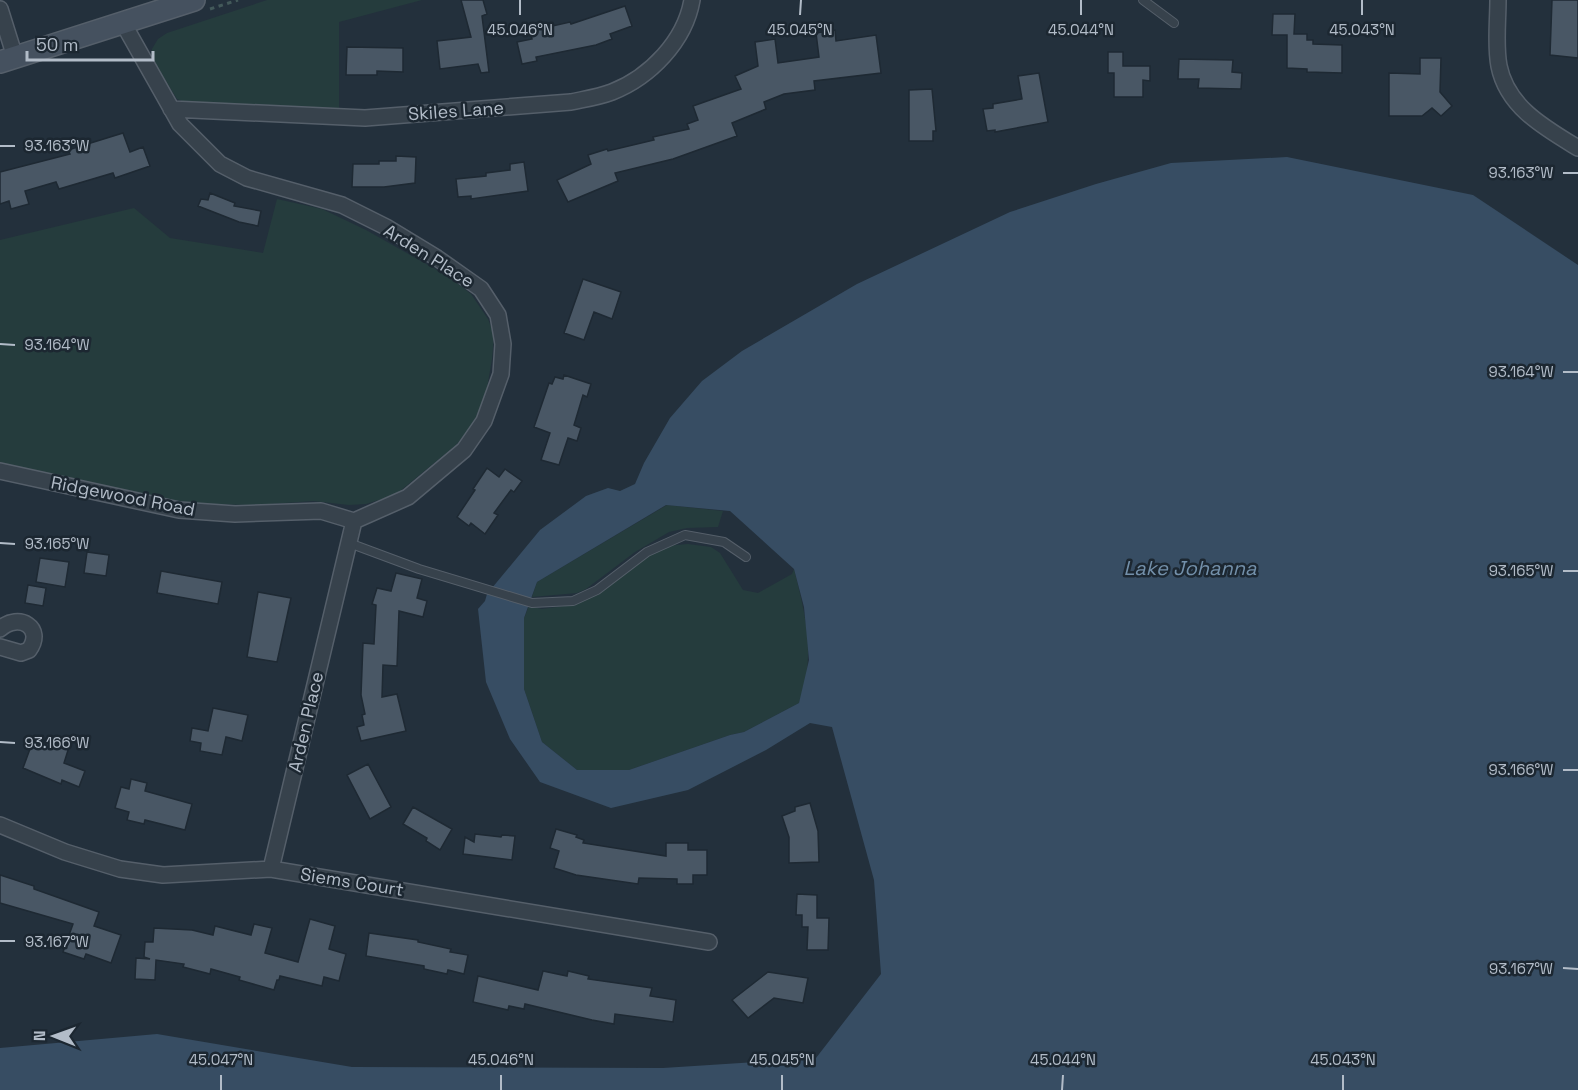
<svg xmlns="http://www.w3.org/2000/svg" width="1578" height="1090" font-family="'Space Grotesk',sans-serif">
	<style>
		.green { fill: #253c3d }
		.water { fill: #374d63; fill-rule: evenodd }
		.building { fill: #495765; stroke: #1e2933; stroke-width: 1.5 }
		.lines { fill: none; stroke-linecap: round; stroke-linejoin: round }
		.lane-casing { stroke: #555f6a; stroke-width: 10 }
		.street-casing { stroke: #555f6a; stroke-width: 18 }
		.secondary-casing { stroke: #555f6a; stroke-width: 24 }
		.path { stroke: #43595a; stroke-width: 3; stroke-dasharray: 4.5 4.5; stroke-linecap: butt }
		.lane { stroke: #37424c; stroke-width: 8 }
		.street { stroke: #37424c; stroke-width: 15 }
		.secondary { stroke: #45515f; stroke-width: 21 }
		.ticks { fill: none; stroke: #b2bcc8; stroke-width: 2 }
		.labels { text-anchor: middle; stroke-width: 5; stroke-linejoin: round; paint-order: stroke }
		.street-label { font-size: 18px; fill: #b2bcc8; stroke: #1c2731 }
		.water-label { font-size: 20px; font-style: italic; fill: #7390aa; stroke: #1c2731 }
		.ticks-label { font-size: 15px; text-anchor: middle; fill: #b2bcc8; stroke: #1c2731; stroke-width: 5; stroke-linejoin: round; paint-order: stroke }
	</style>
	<rect width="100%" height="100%" fill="#23303c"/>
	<path class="green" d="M267 0H422L339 22V108L185 102 177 99 151 57 152 49 158 39 167 33Z
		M277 199 322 209 366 230 449 277 471 294 488 319 494 335 492 359 486 394 474 425 455 446 395 495 366 504 349 505 313 501 256 505 199 504 167 499 0 463V240L134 208 170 238 263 253Z
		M667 505 723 511 718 527 687 528 669 532 635 552 586 589 577 593 532 597 537 582Z
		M688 544 711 547 720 553 743 590 758 593 792 574 794 569C806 617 816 655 799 703L744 732 730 735 629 770H577L542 742 524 689V618L529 606 542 609 572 605 594 596 643 559 666 546Z"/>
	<path class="water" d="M1287 157 1473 195 1578 265V1090H0V1048L157 1034 352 1067 663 1068 816 1058 881 974 874 880 832 727 810 723 766 750 688 790 611 808 540 782 510 739 486 682 478 609 485 601 487 594 540 530 586 496 608 488 620 491 635 484 644 463 670 418 702 381 742 351 857 284 1010 212 1096 184 1171 163ZM666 505 730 511 794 569 804 607 809 660 799 703 744 732 730 735 629 770H577L542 742 524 689V618L537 582Z"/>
	<path class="building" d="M461 0H483L487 14 482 16 489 72 481 73 478 64 440 69 437 41 471 37Z
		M1552 0H1578V58L1550 55Z
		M625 6 632 26 610 34 612 39 596 45 536 57 537 61 522 64 517 42 532 39 530 31 570 22 571 24Z
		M1273 14H1295L1294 34H1307V40H1313V44L1342 45V73L1307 72V69L1287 68V35H1272Z
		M835 30 836 41 876 35 881 73 814 81 815 90 784 94 764 102 766 109 732 123 737 136 673 159 615 173 618 181 568 202 557 180 591 164 588 155 607 149 608 151 654 140 653 137 689 129 687 124 698 120 693 106 741 89 735 76 758 66 755 42 775 39 778 63 819 57 816 33Z
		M347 47 403 48V72L377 71V75H346Z
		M1108 52H1123V66H1150V81L1143 80V97H1114V73H1108Z
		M1420 58H1441L1440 92 1452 106 1441 116 1432 108 1422 116H1389V73L1420 74Z
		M1179 59 1233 60 1232 72 1242 73 1241 89 1198 88 1199 79H1178Z
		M1039 73 1048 122 995 132V130L987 131 983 109 993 108V104L1022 99 1018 76Z
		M932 89 936 131H933V141H909V90Z
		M123 133 130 152 143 147 150 166 115 178 113 173 59 189 56 182 25 191 29 204 11 209 9 201 0 204V172L70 154 68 150Z
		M396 156 416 157 415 183 384 187H352L353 164H379V161H396Z
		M524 162 528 191 471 199V196L458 197 456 179 486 176V173L510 170V164Z
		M210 193 235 203 234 206 261 211 258 226 239 222 198 206 201 199 208 200Z
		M583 279 621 292 612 319 594 312 584 340 564 333Z
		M564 375 591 384 587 397 583 395 574 425 581 428 577 441 568 438 559 465 541 460 550 433 534 427 549 383 552 384 555 377 563 379Z
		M487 468 499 477 505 469 522 481 514 492 511 490 494 513 498 515 485 534 471 523 469 526 457 517 475 490 473 489Z
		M87 552 109 555 106 576 84 573Z
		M40 558 69 562 65 587 36 582Z
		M161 571 222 582 218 604 157 593Z
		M396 573 422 579 417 598 427 601 423 617 399 611 397 666 383 665 382 697 397 694 406 731 361 741 357 727 364 725 362 715 365 714 361 695 363 643 374 644 376 605 372 604 377 588 391 591Z
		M28 585 46 588 43 606 25 603Z
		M258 592 291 598 277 662 247 657Z
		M213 708 248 715 242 741 226 737 222 755 200 751 201 743 190 741 192 728 208 731Z
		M34 738 49 744 51 740 69 747 64 763 85 771 79 787 62 780 61 784 23 768Z
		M368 764 391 807 370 819 347 775Z
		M131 779 147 783 145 791 192 804 185 830 145 820 144 824 127 820 129 812 115 808 121 787 129 789Z
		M810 803 818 831 819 862 789 863V837L782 816 795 811V807Z
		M413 807 452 829 440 850 426 841 427 838 403 824Z
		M556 829 577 835 576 837 584 840 583 843 666 856V843H688V850H707V875H693V884H677V879L639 878 638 884 576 875 554 868 559 851 550 848Z
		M475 834 501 837 502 835 515 836 512 860 463 854 465 837 474 842Z
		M0 875 34 886V889L99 912 94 926 121 935 111 963 86 954 84 959 63 952 73 924 0 903Z
		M797 894 817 895V918H829L828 950H807L808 927H802V915H796Z
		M310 919 335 926 329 949 346 954 339 981 324 977 322 986 280 976 279 980H277L274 990 239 980 240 977 211 969 210 974 183 967 184 964 156 960 155 980 135 979 136 958 150 959 144 957 145 942H153L154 928 192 930 213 935 215 926 251 935 254 924 272 928 265 953 298 962Z
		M369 933 418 940V942L451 949 450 952 468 955 464 974 448 970 447 974 424 969V966L366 956Z
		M543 971 567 976 568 971 589 976 588 979 652 988 650 996 676 1000 673 1022 615 1014 614 1024 592 1020 525 1004 524 1009 509 1006 508 1010 473 1002 478 976 538 990Z
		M768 972 808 978 803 1003 774 998 748 1018 732 1000Z"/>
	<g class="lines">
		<defs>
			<path id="lane" d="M1143 0 1174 23
				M349 543 419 569 532 603 573 601 597 590 647 552 685 535 724 542 746 557"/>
			<path id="street" d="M1498 0C1498 22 1495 45 1499 66 1507 107 1545 128 1578 148
				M0 9 15 57
				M123 23 180 124 220 164 247 178 342 205 386 227 437 258 481 289 498 315 503 344 501 374 484 421 464 450 408 497 354 521 271 869
				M171 109 365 118 571 102C585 99 599 97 612 92 650 77 685 41 692 0
				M0 471 179 510 235 514 321 511 354 521
				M0 629C19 612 45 628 29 650L21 653 0 647
				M0 825 65 852 120 869 163 875 271 869 709 942"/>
			<path id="secondary" d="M0 62 194 0"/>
		</defs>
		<use href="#lane" class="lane-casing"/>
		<use href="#street" class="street-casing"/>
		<use href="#secondary" class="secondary-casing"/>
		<path class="path" d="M210 9 238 0"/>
		<use href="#lane" class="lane"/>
		<use href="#street" class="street"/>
		<use href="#secondary" class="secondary"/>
	</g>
	<path class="ticks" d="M520 15V0M800 15 801 0M1081 15V0M1362 15V0M0 146H15M1563 173H1578M0 344 15 345M1563 372H1578M0 543 15 544M1563 571H1578M0 742 15 743M1563 770H1578M0 941H15M1563 968 1578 969M221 1090V1075M501 1090V1075M782 1090V1075M1062 1090 1063 1075M1343 1090V1075"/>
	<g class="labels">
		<g class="street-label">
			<text transform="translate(456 111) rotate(-4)" y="6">Skiles Lane</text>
			<text transform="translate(429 256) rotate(32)" y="6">Arden Place</text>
			<text transform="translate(123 496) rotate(11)" y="6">Ridgewood Road</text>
			<text transform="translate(306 722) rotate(-77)" y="6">Arden Place</text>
			<text transform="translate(352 882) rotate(9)" y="6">Siems Court</text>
		</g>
		<g class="water-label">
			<text x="1190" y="575">Lake Johanna</text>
		</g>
	</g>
	<g class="ticks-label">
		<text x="520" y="35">45.046°N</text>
		<text x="800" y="35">45.045°N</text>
		<text x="1081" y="35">45.044°N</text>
		<text x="1362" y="35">45.043°N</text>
		<text x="57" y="151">93.163°W</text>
		<text x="1521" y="178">93.163°W</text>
		<text x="57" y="350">93.164°W</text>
		<text x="1521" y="377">93.164°W</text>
		<text x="57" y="549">93.165°W</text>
		<text x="1521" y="576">93.165°W</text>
		<text x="57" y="748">93.166°W</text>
		<text x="1521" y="775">93.166°W</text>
		<text x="57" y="947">93.167°W</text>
		<text x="1521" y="974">93.167°W</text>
		<text x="221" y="1065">45.047°N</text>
		<text x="501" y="1065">45.046°N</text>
		<text x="782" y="1065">45.045°N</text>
		<text x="1063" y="1065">45.044°N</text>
		<text x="1343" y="1065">45.043°N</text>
	</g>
	<g transform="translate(54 1036) rotate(271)" stroke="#1c2731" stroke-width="4.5" paint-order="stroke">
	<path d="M0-4.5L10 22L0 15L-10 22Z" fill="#b2bcc8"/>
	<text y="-9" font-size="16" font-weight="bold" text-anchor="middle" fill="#b2bcc8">N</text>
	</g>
	<path d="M27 51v9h126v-9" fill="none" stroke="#b2bcc8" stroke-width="3"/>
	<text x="36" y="51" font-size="18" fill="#b2bcc8" stroke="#1c2731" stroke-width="4.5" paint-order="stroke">50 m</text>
</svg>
